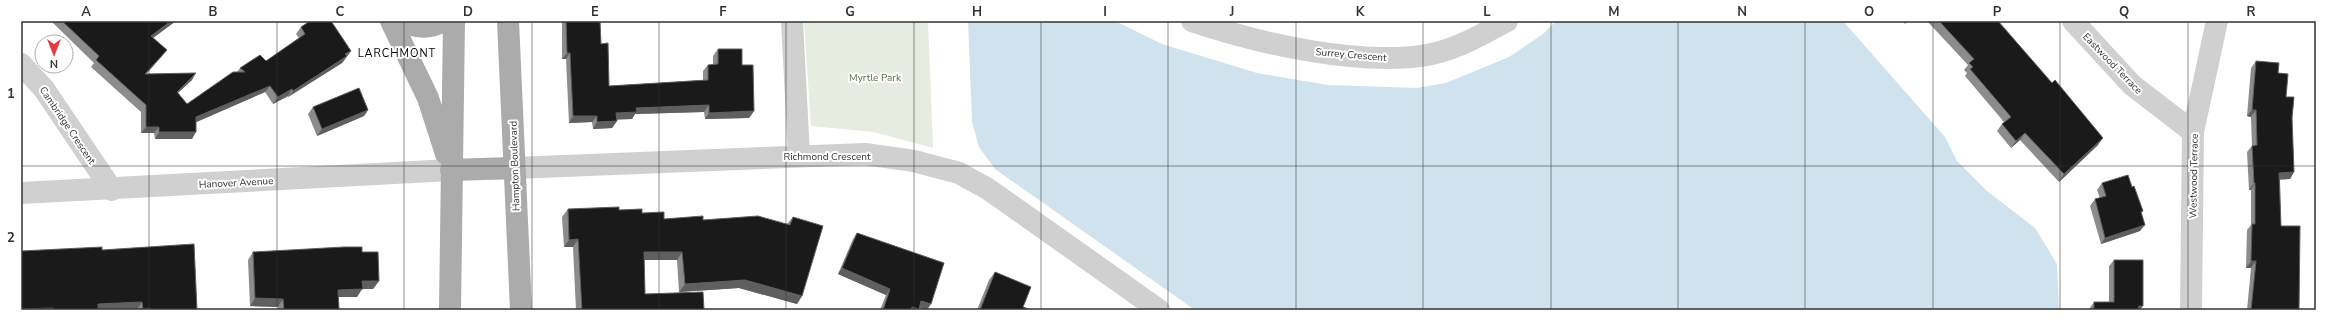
<svg xmlns="http://www.w3.org/2000/svg" width="2337" height="331" font-family="'Nunito Sans',sans-serif">
	<style>
		.green { fill: #e6ecdf }
		.water { fill: #cfe2ee }
		.lines { fill: none; stroke-linecap: round; stroke-linejoin: round }
		.minor { stroke: #d0d0d0; stroke-width: 22 }
		.major { stroke: #ababab; stroke-width: 22 }
		.wall { fill: #8c8c8c }
		.shaded-wall { fill: #5f5f5f }
		.building { fill: #1a1a1a; stroke: #5f5f5f }
		.grid { fill: none; stroke: #333; stroke-width: 1; stroke-opacity: 0.55 }
		.labels { text-anchor: middle; stroke-width: 4; stroke-linejoin: round; paint-order: stroke }
		.street-label { font-size: 10px; fill: #333; stroke: #fff }
		.park-label { font-size: 10px; fill: #56703f; stroke: #fff }
		.neighbourhood-label { font-size: 11px; letter-spacing: 1px; fill: #000; stroke: #fff }
		.neatline { fill: none; stroke: #333; stroke-width: 1.5 }
		.grid-label { font-size: 13px; text-anchor: middle; font-weight: bold; fill: #333 }
	</style>
	<rect width="100%" height="100%" fill="#fff"/>
	<path class="green" d="M804 21H928L933 148 874 132 811 126Z"/>
	<path class="water" d="M968 21H1115L1162 44 1257 73 1328 85 1417 88 1446 83 1509 57 1543 34 1556 21H1843L1945 137 1957 161 1987 191 2035 228 2057 264 2059 310H1195L995 169 979 147 972 122Z"/>
	<g class="lines">
		<path class="minor" d="M792 21 799 156
			M1192 21C1257 43 1364 68 1432 54 1459 48 1483 34 1507 21
			M2073 21 2132 85 2193 132
			M21 64 44 89 112 190
			M514 168 865 154 914 161 959 173 988 189 1159 310
			M21 193 451 170
			M2191 310 2193 132 2217 21"/>
		<path class="major" d="M391 21 428 98 446 154
			M400 21C415 27 428 30 443 21
			M508 21 521 310
			M451 170 514 168
			M450 310 454 21"/>
	</g>
	<path class="wall" d="M51 21H176L153 38 162 56 146 74 192 80 178 93 187 104 237 72 240 68 266 61 299 38 296 34 301 27 351 51 342 63 288 97V96L273 104 265 92 196 122 192 139H155L154 133H141V112L91 67 94 63Z
		M562 21H600L601 44 609 86 703 80V71L708 65H713V56L718 49 742 65 754 111 749 118 705 119 704 112 635 114 632 119H616L617 121 612 128 593 129 592 122 569 123 566 59H562Z
		M1903 21H1908L1905 24Z
		M1927 21H1999L1998 22 2098 145 2059 182 2020 140 2011 148 1997 131 2002 124 2004 122 1965 76 1967 73 1964 70 1968 65Z
		M2256 61 2278 73 2292 118 2294 172 2290 179H2280L2281 226 2299 310H2247L2251 268H2246L2247 230 2251 225V190H2249L2247 152 2252 146 2251 117 2247 116 2251 68Z
		M313 107 368 110 364 116 317 136 308 114Z
		M2102 183 2141 214 2140 231 2101 244 2090 206 2095 199 2100 198 2097 190Z
		M568 209 619 210 642 213 664 219 703 220 787 224 793 217 802 296 797 304 739 288 679 292 677 260H644L645 294 704 310H576L573 247H564L562 217Z
		M857 233 919 308 918 310H880L886 295 838 274 853 239Z
		M102 250 197 310H21Z
		M253 252H362L379 281 373 289H362L357 297H339V310H278V307L250 306 248 260Z
		M2114 260 2139 310H2089V309L2094 302H2109V266Z
		M995 272 1023 307 1031 310H977L989 280Z"/>
	<path class="shaded-wall" d="M171 21H176L146 43 151 36Z
		M167 50 162 56 140 81 145 74Z
		M351 51 342 63 288 97 293 91Z
		M567 53H570L566 59H562Z
		M196 73 192 80 172 98 177 92Z
		M270 86 265 92 192 124 196 117Z
		M292 89 288 96 273 104 278 97Z
		M709 105 704 112 635 114 632 119 611 120 616 113 636 108Z
		M368 110 364 116 317 136 322 129Z
		M2252 110H2256L2251 117 2247 116Z
		M754 111 749 118 705 119 709 113Z
		M573 116H597L592 122 569 123Z
		M617 121 612 128 593 129 597 122Z
		M146 127H159L154 133H141Z
		M159 132H196L192 139H155Z
		M2025 133 2020 140 2011 148 2016 141Z
		M2103 138 2098 145 2059 182 2064 174Z
		M2294 172 2290 179 2275 180 2279 173Z
		M2254 183H2255L2251 190H2249Z
		M2145 225 2140 231 2101 244 2105 238Z
		M578 239 573 247H564L569 240Z
		M644 252H682L677 260H638Z
		M2251 261H2256L2251 268H2246Z
		M842 268 890 289 886 295 838 274Z
		M745 280 802 296 797 304 739 288 679 292 685 284Z
		M362 281H379L373 289H362L357 297H333L338 290Z
		M255 298 283 299 278 307 250 306Z
		M921 301 931 304 927 310H925L917 307Z
		M142 302 137 310H94L98 304Z
		M2139 306H2143L2140 310H2136Z
		M912 307 919 309 918 310H910Z
		M53 308 52 310H21V309Z
		M150 308 149 310H142L143 309Z"/>
	<path class="building" d="M62 21H171L151 36 167 50 145 74 196 73 177 92 187 104 233 72H245L240 68 260 55 266 61 305 34 301 27 310 21H331L351 51 345 54 347 56 293 91 292 89 278 97 270 86 196 117V132H159V127H146V105L96 60 99 56Z
		M566 21H600L601 44 608 43 609 86 708 80V65L718 64V49H742V65H753L754 111 709 113V105L636 108 637 112 616 113 617 121 597 122V116H573L570 53H567Z
		M1939 21H1998L2052 83 2055 80 2103 138 2064 174 2025 133 2016 141 2002 124 2011 117 1970 69 1973 67 1969 63 1974 59Z
		M2256 61 2279 63 2278 73 2288 74 2286 97H2294L2292 118 2294 172 2279 173 2281 226H2300L2299 310H2251L2256 261H2251L2252 224H2255V183H2254L2252 146 2257 145 2256 110H2252Z
		M359 88 368 110 322 129 313 107Z
		M2128 175 2132 187 2134 186 2143 211 2141 212 2145 225 2105 238 2095 199 2106 196 2102 183Z
		M619 207V210L642 209V213L664 212V219L703 216V220L758 216 790 225 793 217 823 226 802 296 745 280 685 284 682 252H644L645 294 703 292 704 310H582L578 239 569 240 568 209Z
		M857 233 944 263 931 304 921 301 919 309 912 307 911 310H883L890 289 842 268Z
		M194 244 197 310H151L150 308 143 309 142 302 98 304V310H54L53 308 21 309V251L102 247V250Z
		M344 247H362V252H378L379 281H362L363 289 338 290 339 310H284L283 299 255 298 253 252Z
		M2114 260H2143V306H2139L2138 310H2094V302H2114Z
		M995 272 1031 287 1023 307 1031 310H980Z"/>
	<path class="grid" d="M149 21V310M277 21V310M404 21V310M532 21V310M659 21V310M786 21V310M914 21V310M1041 21V310M1168 21V310M1296 21V310M1423 21V310M1551 21V310M1678 21V310M1805 21V310M1933 21V310M2060 21V310M2188 21V310M21 166H2316"/>
	<g class="labels">
		<g class="street-label">
			<text transform="translate(1351 54) rotate(5)" y="4">Surrey Crescent</text>
			<text transform="translate(2113 63) rotate(46)" y="4">Eastwood Terrace</text>
			<text transform="translate(68 125) rotate(56)" y="4">Cambridge Crescent</text>
			<text x="827" y="160">Richmond Crescent</text>
			<text transform="translate(514 166) rotate(-92)" y="4">Hampton Boulevard</text>
			<text transform="translate(2193 176) rotate(-89)" y="4">Westwood Terrace</text>
			<text transform="translate(236 182) rotate(-3)" y="4">Hanover Avenue</text>
		</g>
		<g class="park-label">
			<text x="875" y="81">Myrtle Park</text>
		</g>
		<g class="neighbourhood-label">
			<text x="397" y="57">LARCHMONT</text>
		</g>
	</g>
	<rect width="2337" height="331" fill="none" stroke="#ffffff" stroke-width="44"/>
	<g transform="translate(54 54) rotate(180)"><circle r="19" fill="#ffffff" stroke="#adadad"/>
	<path d="M0-3L7 15L0 10L-7 15Z" fill="#e63946"/>
	<text y="-6" font-size="11" font-weight="bold" text-anchor="middle" fill="#333333">N</text>
	</g>
	<rect x="22" y="22" width="2293" height="287" class="neatline"/>
	<g class="grid-label">
		<text x="86" y="16">A</text>
		<text x="213" y="16">B</text>
		<text x="340" y="16">C</text>
		<text x="468" y="16">D</text>
		<text x="595" y="16">E</text>
		<text x="723" y="16">F</text>
		<text x="850" y="16">G</text>
		<text x="977" y="16">H</text>
		<text x="1105" y="16">I</text>
		<text x="1232" y="16">J</text>
		<text x="1360" y="16">K</text>
		<text x="1487" y="16">L</text>
		<text x="1614" y="16">M</text>
		<text x="1742" y="16">N</text>
		<text x="1869" y="16">O</text>
		<text x="1997" y="16">P</text>
		<text x="2124" y="16">Q</text>
		<text x="2251" y="16">R</text>
		<text x="11" y="98">1</text>
		<text x="11" y="242">2</text>
	</g>
</svg>
